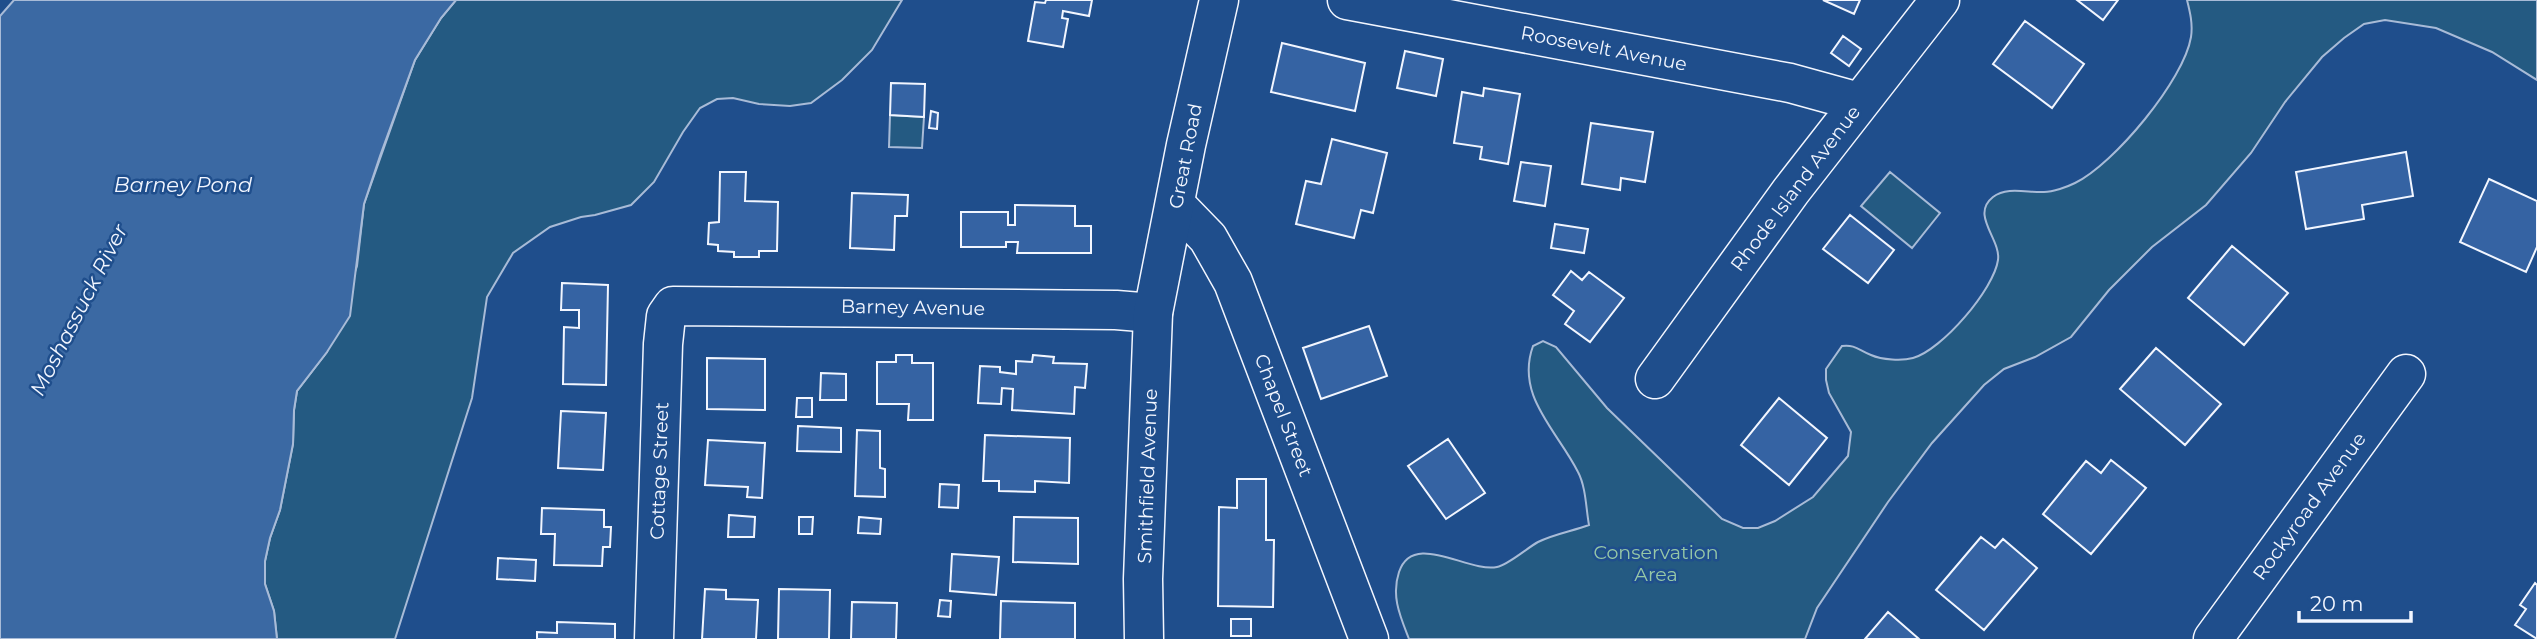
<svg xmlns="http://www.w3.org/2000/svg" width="2537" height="639" font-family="Montserrat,sans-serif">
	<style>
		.green { fill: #245a82; stroke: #a8bbd7; stroke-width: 2 }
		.water { fill: #3b69a3; stroke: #a8bbd7; stroke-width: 2 }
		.building { fill: #3563a3; stroke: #f2f6ff; stroke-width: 2 }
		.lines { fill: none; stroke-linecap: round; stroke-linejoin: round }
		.minor-casing { stroke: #f2f6ff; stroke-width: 41 }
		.major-casing { stroke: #f2f6ff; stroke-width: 41 }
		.minor { stroke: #1f4e8c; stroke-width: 38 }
		.major { stroke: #1f4e8c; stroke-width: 38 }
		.labels { text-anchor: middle; stroke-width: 5; stroke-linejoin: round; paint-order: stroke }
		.street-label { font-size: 19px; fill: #f2f6ff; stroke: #1f4e8c }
		.park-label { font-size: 19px; fill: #97c8a6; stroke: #1f4e8c }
		.water-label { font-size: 21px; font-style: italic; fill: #f2f6ff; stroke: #1f4e8c }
	</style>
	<rect width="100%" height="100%" fill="#1f4e8c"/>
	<path class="green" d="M456 0H902L872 50 842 80 811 103 790 106 759 104 733 98 717 99 700 108 683 132 654 182 631 205 595 215 581 217 550 227 513 253 487 297 472 398 395 639H277L274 611 265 584V561L270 538 280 510 293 444 294 410 297 391 327 352 357 266 364 204 415 60 441 18Z
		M2187 0H2537V80L2492 52 2436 28 2385 20 2364 24 2344 38 2322 57 2285 102 2251 153 2206 205 2152 247 2109 290 2071 337 2035 357 2004 369 1984 385 1932 443 1888 502 1817 608 1805 639H1409C1400 616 1391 596 1399 572 1413 530 1468 573 1497 567 1508 565 1527 548 1538 542 1554 534 1573 531 1589 525 1586 509 1586 487 1578 472 1557 430 1515 396 1533 346L1543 341 1556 347 1607 408 1722 519 1743 528H1758L1775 521 1813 497 1848 456 1851 432 1829 393 1826 380V369L1842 346C1855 344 1860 351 1871 355 1882 360 1902 361 1913 358 1942 350 1994 289 1998 260 2001 239 1970 215 1993 197 2007 186 2028 193 2044 192 2053 192 2067 187 2075 183 2114 164 2184 80 2191 37 2193 24 2190 12 2187 0Z
		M890 115 924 117 922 148 889 147Z
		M1890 172 1940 213 1912 248 1861 206Z"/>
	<path class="water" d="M14 0H456L441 18 415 60 380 156 364 204 350 316 327 352 297 391 294 410 293 444 280 510 270 538 265 561V584L274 611 277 639H0V16Z"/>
	<path class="building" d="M1046 0H1092L1089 16 1063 11 1062 18 1068 19 1063 47 1028 41 1035 2 1045 3Z
		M1823 0H1860L1854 14Z
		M2077 0H2118L2103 20Z
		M2025 21 2084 64 2052 108 1993 64Z
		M1843 36 1861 49 1849 66 1831 53Z
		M1282 43 1365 63 1355 111 1271 92Z
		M1405 51 1443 59 1436 96 1397 88Z
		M891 83 925 84 924 117 890 115Z
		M1484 88 1520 94 1508 164 1480 159 1482 147 1454 143 1462 92 1483 96Z
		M931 111 938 113 937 129 929 128Z
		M1591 123 1653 132 1645 182 1621 178 1620 190 1582 184Z
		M1332 139 1387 153 1373 213 1361 210 1354 238 1296 224 1306 181 1321 184Z
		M2406 152 2413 196 2362 205 2364 219 2306 229 2296 172Z
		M1521 162 1551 166 1545 206 1514 201Z
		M720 172H746L745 201 778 202 777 251H759V257H734V252L718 251V245L708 244 709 223 719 222Z
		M2489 179 2537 201V247L2526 272 2460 242Z
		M852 193 908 195 907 216H895L894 250 850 248Z
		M1015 205 1075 206V226H1091V253H1017L1018 242H1006V247H961V212H1008V225H1015Z
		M1850 215 1894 250 1868 283 1823 249Z
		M1555 224 1588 229 1584 253 1551 248Z
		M2232 246 2288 293 2244 345 2188 298Z
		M1571 271 1582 280 1589 272 1624 298 1590 342 1565 324 1574 311 1553 295Z
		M562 283 608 285 606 385 563 384 564 327 579 328V310H561Z
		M1369 326 1387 376 1321 399 1303 348Z
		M2156 348 2221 404 2185 445 2120 389Z
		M896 355H912V363H933V420H908L909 404H877V362H896Z
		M1033 355 1054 357 1053 363 1087 364 1085 388 1075 387 1074 414 1012 410 1013 389 1002 388 1001 404 978 403 980 366 1000 367V372L1016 374V361L1032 362Z
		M707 358 765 359V410L707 409Z
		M821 373 846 374V400H820Z
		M797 398H812V417H796Z
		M1779 398 1827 438 1789 485 1741 445Z
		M561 411 606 413 603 470 558 468Z
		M798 426 841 428V452L797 451Z
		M857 430 880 431V468L885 469V497L855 496Z
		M985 435 1070 438 1069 483 1035 481V492L999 491V481H983Z
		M1448 439 1485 493 1446 519 1408 466Z
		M708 440 765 443 762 498 747 497 748 487 705 485Z
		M2111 460 2146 488 2091 554 2043 514 2086 461 2101 473Z
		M1237 479H1266V540H1274L1273 607 1218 606 1219 507 1237 508Z
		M940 484 959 485 958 508 939 507Z
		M542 508 604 510V527H611L610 547H603L602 566 554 565 555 534H541Z
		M729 515 755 517 754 537H728Z
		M799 517H813L812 534H799Z
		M859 517 881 519 880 534 858 533Z
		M1014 517 1078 518V564L1013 562Z
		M1981 537 1995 548 2003 539 2037 568 1984 630 1936 590Z
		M952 554 999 557 996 595 950 591Z
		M498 558 536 560 535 581 497 579Z
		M2535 583 2537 585V639L2515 625 2526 609 2520 605Z
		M705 589 726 590V599L758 600 756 639H702Z
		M779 589 830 590 829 639H778Z
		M940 600 951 601 950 617 938 616Z
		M1001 601 1075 603V639H1000Z
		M852 602 897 603 896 639H851Z
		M1888 612 1919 639H1865Z
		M1231 619H1251V636H1231Z
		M557 622 615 624V639H537V632L557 633Z"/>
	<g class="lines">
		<defs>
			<path id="minor" d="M1347 0 1790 83 1859 102
				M1175 204 1208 238 1233 282 1369 639
				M1655 379 1791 191 1940 0
				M654 639 663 344 666 316 673 306 1116 310 1153 313
				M2213 639 2406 374"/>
			<path id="major" d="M1144 639 1143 579 1153 313 1186 145 1219 0"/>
		</defs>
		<use href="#minor" class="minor-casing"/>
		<use href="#major" class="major-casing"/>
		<use href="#minor" class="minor"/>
		<use href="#major" class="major"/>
	</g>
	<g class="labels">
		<g class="street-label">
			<text transform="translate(1604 48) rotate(11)" y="7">Roosevelt Avenue</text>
			<text transform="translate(1185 156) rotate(-79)" y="7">Great Road</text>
			<text transform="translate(1795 188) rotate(-53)" y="7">Rhode Island Avenue</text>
			<text transform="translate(913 307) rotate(1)" y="7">Barney Avenue</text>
			<text transform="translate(1284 415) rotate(69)" y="7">Chapel Street</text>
			<text transform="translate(659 471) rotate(-88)" y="7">Cottage Street</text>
			<text transform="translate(1147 476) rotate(-88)" y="7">Smithfield Avenue</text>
			<text transform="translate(2309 506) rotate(-54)" y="7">Rockyroad Avenue</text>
		</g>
		<g class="park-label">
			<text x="1656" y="559">Conservation<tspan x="1656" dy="22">Area</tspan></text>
		</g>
		<g class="water-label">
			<text x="183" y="192">Barney Pond</text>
			<text transform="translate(79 310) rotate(-63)" y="7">Moshassuck River</text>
		</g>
	</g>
	<path d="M2299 611v10h112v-10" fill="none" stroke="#f2f6ff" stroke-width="3.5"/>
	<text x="2310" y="611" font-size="21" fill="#f2f6ff" stroke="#1f4e8c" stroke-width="5" paint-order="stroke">20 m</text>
</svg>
